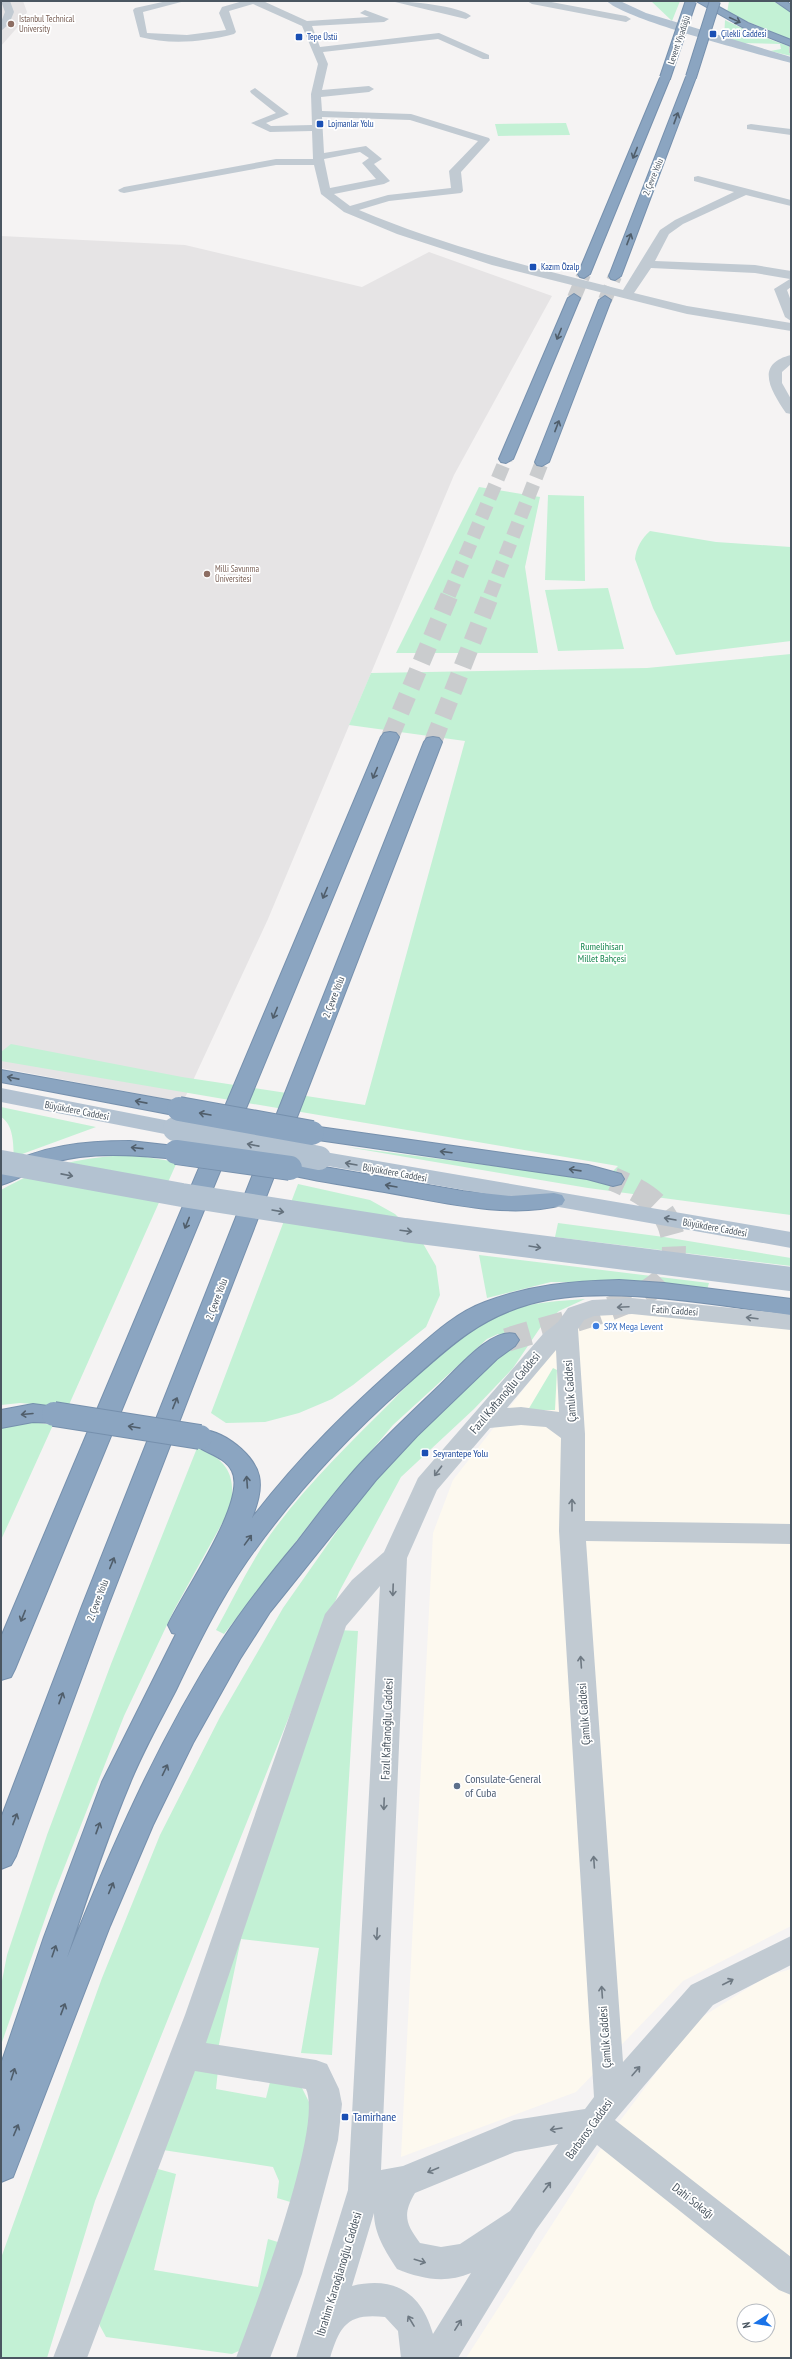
<svg xmlns="http://www.w3.org/2000/svg" width="792" height="2359" font-family="'PT Sans Narrow',sans-serif">
	<style>
		.commercial { fill: #fdf9ef; fill-rule: evenodd }
		.education { fill: #e6e4e5 }
		.green { fill: #c3f1d5 }
		.lines { fill: none; stroke-linecap: round; stroke-linejoin: round }
		.major-tunnel { stroke: #caccce; stroke-width: 10; stroke-dasharray: 10 5; stroke-linecap: butt }
		.highway-tunnel-far2 { stroke: #caccce; stroke-width: 14; stroke-dasharray: 14 7; stroke-linecap: butt }
		.highway-tunnel-far1 { stroke: #caccce; stroke-width: 18; stroke-dasharray: 18 9; stroke-linecap: butt }
		.highway-tunnel { stroke: #caccce; stroke-width: 24; stroke-dasharray: 24 12; stroke-linecap: butt }
		.highway-casing { stroke: #7690ad; stroke-width: 2 }
		.minor { fill: #c1cad2; fill-rule: evenodd }
		.major { fill: #b3c2d1; fill-rule: evenodd }
		.highway { fill: #8ba5c1; fill-rule: evenodd }
		.highway-bridge-far1-casing { stroke: #7690ad; stroke-width: 12; stroke-linecap: butt }
		.highway-bridge-casing { stroke: #7690ad; stroke-width: 26; stroke-linecap: butt }
		.major-bridge { stroke: #b3c2d1; stroke-width: 24 }
		.highway-bridge-far1 { stroke: #8ba5c1; stroke-width: 10 }
		.highway-bridge { stroke: #8ba5c1; stroke-width: 24 }
		.oneway { stroke: #505e6b }
		.oneway2 { stroke: #64717d }
		.oneway3 { stroke: #6e7983 }
		.education-dot { fill: #8d6e63; stroke: #fff; stroke-width: 1.5 }
		.transit-dot { fill: #1a4fb4; stroke: #fff; stroke-width: 1.5 }
		.shop-dot { fill: #3f7fe0; stroke: #fff; stroke-width: 1.5 }
		.service-dot { fill: #5c6f8a; stroke: #fff; stroke-width: 1.5 }
		.labels { text-anchor: middle; stroke-width: 3.5; stroke-linejoin: round; paint-order: stroke }
		.far-education-label { font-size: 9px; fill: #785e54; stroke: #fff; text-anchor: start }
		.far-transit-label { font-size: 9px; fill: #164399; stroke: #fff; text-anchor: start }
		.far-street-label { font-size: 9px; fill: #4a5661; stroke: #fff }
		.park-label { font-size: 10px; fill: #17864f; stroke: #fff }
		.street-label { font-size: 10px; fill: #4a5661; stroke: #fff }
		.shop-label { font-size: 10px; fill: #366cbe; stroke: #fff; text-anchor: start }
		.transit-label { font-size: 10px; fill: #164399; stroke: #fff; text-anchor: start }
		.near-street-label { font-size: 12px; fill: #4a5661; stroke: #fff }
		.near-service-label { font-size: 12px; fill: #4e5e75; stroke: #fff; text-anchor: start }
		.near-transit-label { font-size: 12px; fill: #164399; stroke: #fff; text-anchor: start }
	</style>
	<rect width="100%" height="100%" fill="#f5f3f3"/>
	<path class="commercial" d="M587 1312 685 1314 791 1330V1926L683 1981 576 2092 401 2157 433 1533 453 1480 554 1350Z
		M791 1969V2358H466L611 2133 694 2022 767 1976ZM744 2311H768V2335H744Z"/>
	<path class="education" d="M1 1H23L27 12 22 22 1 46Z
		M1 236 185 245 362 287 429 252 552 296 454 475 268 919 183 1102 1 1068Z"/>
	<path class="green" d="M651 1H680L672 21Z
		M729 1H773L791 12V40L727 13Z
		M725 20 750 32 791 47V56L770 51 781 49 780 44 740 43 724 39Z
		M566 123 570 135 498 136 495 124Z
		M479 487 540 497 525 567 538 653H396Z
		M548 495 584 496 585 581 545 580Z
		M650 531 716 542 791 547V641L676 655 653 608 635 559C636 548 642 538 650 531Z
		M608 588 624 649 558 651 545 590Z
		M791 654V1215L588 1188 347 1147 604 1180 618 1166 1 1061V1052L11 1044 182 1077 365 1105 465 741 349 725 371 673 647 668Z
		M1 1107 96 1127 14 1157C13 1144 14 1125 1 1117Z
		M113 1156H139L177 1162 68 1407 20 1403 1 1405V1190C40 1168 68 1160 113 1156Z
		M298 1184 370 1200 395 1214 421 1240 436 1266 440 1295 426 1327 353 1385 332 1399 299 1413 265 1422 226 1423 211 1413Z
		M558 1223 664 1237 791 1258V1266L555 1237Z
		M479 1255 709 1283 707 1290 630 1283 551 1282 487 1298Z
		M585 1299 559 1311 540 1328 513 1368 474 1409 401 1477 339 1592 95 2201 47 2358H1V2258L102 1978 160 1835 220 1717 283 1608 375 1477 514 1343 498 1334 487 1339 393 1425 312 1521 224 1634 216 1630C233 1599 249 1565 270 1535 306 1485 350 1443 394 1399 425 1367 457 1333 499 1314 525 1303 556 1301 585 1299Z
		M553 1368 557 1370 555 1410H528Z
		M32 1422 53 1425 1 1540V1427Z
		M197 1448C228 1459 237 1477 230 1509L174 1610 124 1716 53 1896 1 2045V1986L7 1955 47 1835 111 1664Z
		M337 1630 358 1631 332 2055 301 2053 319 1948 241 1939 218 2049 203 2044Z
		M197 2070H218L216 2089 266 2098 270 2082 302 2088 312 2108 297 2204 277 2198 279 2181 273 2167 163 2150 189 2074Z
		M158 2169 176 2174 154 2270 258 2287 268 2239 281 2243 243 2349 232 2354 106 2337 100 2326 99 2317Z"/>
	<g class="lines">
		<path class="major-tunnel" d="M789 48H791"/>
		<path class="highway-tunnel-far2" d="M574 298 584 274
			M605 300 615 276
			M449 595 506 459
			M490 595 542 462"/>
		<path class="highway-tunnel-far1" d="M390 737 450 594
			M433 742 491 594"/>
		<path class="highway-tunnel" d="M507 1340C548 1326 636 1309 664 1278 674 1267 676 1248 672 1234 665 1203 641 1191 613 1179"/>
		<defs>
			<path id="highway" d="M696 1H708L748 23 791 40V46L742 27Z
				M775 1H786L791 5V12Z
				M691 74 696 77 621 276 615 280 611 279 609 276 686 77Z
				M665 75 670 78 590 274 584 278 580 277 578 274 660 78Z
				M574 294 580 298 513 459 506 463 501 462 499 459 568 298Z
				M605 296 611 300 549 462 542 466 537 465 535 462 599 300Z
				M390 732 396 733 399 737 15 1669 11 1677 1 1680V1637L381 737 384 733Z
				M433 737 439 738 442 742 108 1606 16 1856 11 1865 1 1869V1818L82 1606 424 742 427 738Z
				M1 1070 179 1102 187 1104 190 1109 187 1114 179 1116 1 1082Z
				M312 1126 588 1165 621 1174 624 1179 621 1184 613 1186 587 1179 304 1138 301 1133 304 1128Z
				M130 1141 184 1147 187 1152 184 1157 176 1159C135 1155 91 1151 51 1163 33 1168 19 1180 1 1185V1168C41 1145 85 1141 130 1141Z
				M290 1161 463 1191 511 1196 554 1193 562 1195 565 1200 562 1205C506 1220 434 1200 378 1191 346 1185 313 1181 282 1173L279 1168 282 1163Z
				M619 1280 664 1283 791 1299V1315C714 1305 605 1283 530 1304 475 1320 446 1350 404 1387 345 1439 292 1497 247 1561 219 1601 197 1646 176 1690 160 1721 143 1751 130 1783 106 1840 86 1900 67 1958 110 1850 158 1741 221 1642 244 1607 270 1574 297 1542 317 1516 337 1489 359 1465 385 1437 413 1411 440 1385 457 1369 492 1327 515 1334L519 1340 515 1346 497 1359 417 1436 376 1480 270 1612 240 1659 193 1743 153 1825 110 1926 13 2177 1 2182V2064L44 1937 102 1782 176 1634 172 1633 168 1625C182 1594 248 1501 232 1471 223 1453 197 1453 188 1437L191 1431C215 1423 254 1452 259 1476 262 1490 257 1505 252 1518 300 1456 348 1409 407 1357 431 1336 455 1313 485 1302 529 1285 573 1281 619 1280Z
				M33 1404 63 1408 66 1414 63 1420 54 1423 33 1422 1 1428V1410Z"/>
		</defs>
		<use href="#highway" class="highway-casing"/>
		<path class="minor" d="M1 1H10L14 12 9 24 1 31V22L5 12Z
			M167 1H185L143 12 147 33 187 35 226 30 219 13 222 7 243 1H263L307 21 369 17 360 13 365 10 389 19 384 22 312 26 320 47 439 33 489 55V59H483L438 39 323 52 328 64 322 90 369 86 374 89 369 92 321 97 322 111 411 114 489 138 490 140 461 172 463 191 461 193 389 201 359 210C444 246 533 268 623 290L660 230 675 220 734 192 694 181V177L698 176 791 200V206L746 195 683 224 669 234 655 261 755 265 791 271V287L787 290 791 301V321L785 317 774 289 790 279 755 273 651 268 634 293 687 306 791 323V331L687 314 492 265 397 234 344 212 321 194 314 165H276L124 193 120 192 118 190 124 187 276 159H313L312 131 270 132 251 123 276 113 251 93 250 91 255 88 289 114 266 123 271 126 312 125 311 94 318 64 302 26 253 4 229 11 236 32 234 34C204 42 170 45 140 37L133 10 135 8ZM322 117 410 120 478 141 449 171 451 188 388 195 350 206 334 194 384 184 390 181 374 164 382 159 366 146 324 153ZM360 152 369 158 362 163 376 179 330 188 324 159Z
			M391 1C407 1 461 6 471 16L466 19Z
			M527 1H546L626 16 631 19 626 22 532 4Z
			M751 124 791 129V135L747 129V125Z
			M791 355V364L782 372V383L791 399V414L786 413C771 391 754 364 791 355Z
			M632 1298 791 1314V1330L632 1314 594 1316 584 1320 578 1329 585 1434V1521L791 1524V1544L586 1541 623 2062 691 1985 791 1936V1965L713 2005 615 2120 791 2257V2295L779 2290 597 2145 536 2230 458 2358H401L398 2331 385 2317C348 2313 340 2325 330 2358H296L348 2190 380 1586 346 1626 206 2043 316 2060 327 2064 339 2089 342 2104 338 2140 302 2274 270 2358H236C253 2313 324 2127 306 2089L195 2071 87 2358H53L185 2015 325 1614 352 1580 384 1552 418 1478 543 1334 558 1322 568 1308 592 1300ZM556 1350 559 1412 521 1407 507 1408ZM521 1425 546 1427 561 1438 559 1531 594 2097 585 2109 514 2120 403 2166 381 2170 407 1558 437 1490 490 1428ZM558 2144 510 2211 460 2244 441 2247 420 2243C406 2224 402 2215 415 2193L515 2152ZM374 2213C374 2234 386 2252 397 2269 422 2279 445 2284 471 2273L433 2334C421 2292 394 2276 352 2286Z"/>
		<path class="major" d="M607 1H620L646 13 791 57V63C761 55 623 19 607 1Z
			M1 1088 175 1122 183 1124 186 1129 183 1134 175 1136 1 1102Z
			M319 1151 791 1232V1248L311 1163 308 1158 311 1153Z"/>
		<use href="#highway" class="highway"/>
		<defs>
			<path id="highway-bridge-far1" d="M691 77 715 1
				M665 78 691 1"/>
			<path id="highway-bridge" d="M179 1109 312 1133
				M176 1152 290 1168
				M54 1414 200 1437"/>
		</defs>
		<use href="#highway-bridge-far1" class="highway-bridge-far1-casing"/>
		<use href="#highway-bridge" class="highway-bridge-casing"/>
		<path class="major-bridge" d="M175 1129 319 1158
			M1 1162 182 1195 405 1230 791 1279"/>
		<use href="#highway-bridge-far1" class="highway-bridge-far1"/>
		<use href="#highway-bridge" class="highway-bridge"/>
	</g>
	<defs><path id="oneway-shaft" d="M-6 0H5M1.5-3L5.5 0L1.5 3" fill="none" stroke-width="1.6" stroke-linecap="round" stroke-linejoin="round"/></defs>
	<g class="oneway">
		<use href="#oneway-shaft" transform="translate(735 20) rotate(25)"/>
		<use href="#oneway-shaft" transform="translate(676 118) rotate(-70)"/>
		<use href="#oneway-shaft" transform="translate(635 153) rotate(112)"/>
		<use href="#oneway-shaft" transform="translate(629 239) rotate(-69)"/>
		<use href="#oneway-shaft" transform="translate(559 334) rotate(112)"/>
		<use href="#oneway-shaft" transform="translate(557 426) rotate(-69)"/>
		<use href="#oneway-shaft" transform="translate(375 773) rotate(113)"/>
		<use href="#oneway-shaft" transform="translate(325 893) rotate(113)"/>
		<use href="#oneway-shaft" transform="translate(275 1013) rotate(112)"/>
		<use href="#oneway-shaft" transform="translate(13 1078) rotate(-169)"/>
		<use href="#oneway-shaft" transform="translate(141 1102) rotate(-169)"/>
		<use href="#oneway-shaft" transform="translate(205 1114) rotate(-170)"/>
		<use href="#oneway-shaft" transform="translate(137 1148) rotate(-174)"/>
		<use href="#oneway-shaft" transform="translate(446 1152) rotate(-173)"/>
		<use href="#oneway-shaft" transform="translate(575 1170) rotate(-172)"/>
		<use href="#oneway-shaft" transform="translate(391 1186) rotate(-170)"/>
		<use href="#oneway-shaft" transform="translate(187 1223) rotate(112)"/>
		<use href="#oneway-shaft" transform="translate(175 1403) rotate(-68)"/>
		<use href="#oneway-shaft" transform="translate(27 1414) rotate(175)"/>
		<use href="#oneway-shaft" transform="translate(134 1427) rotate(-171)"/>
		<use href="#oneway-shaft" transform="translate(247 1482) rotate(-94)"/>
		<use href="#oneway-shaft" transform="translate(248 1540) rotate(-54)"/>
		<use href="#oneway-shaft" transform="translate(112 1563) rotate(-68)"/>
		<use href="#oneway-shaft" transform="translate(23 1616) rotate(112)"/>
		<use href="#oneway-shaft" transform="translate(61 1698) rotate(-70)"/>
		<use href="#oneway-shaft" transform="translate(165 1770) rotate(-64)"/>
		<use href="#oneway-shaft" transform="translate(15 1819) rotate(-69)"/>
		<use href="#oneway-shaft" transform="translate(98 1828) rotate(-70)"/>
		<use href="#oneway-shaft" transform="translate(111 1888) rotate(-67)"/>
		<use href="#oneway-shaft" transform="translate(54 1951) rotate(-71)"/>
		<use href="#oneway-shaft" transform="translate(63 2009) rotate(-69)"/>
		<use href="#oneway-shaft" transform="translate(13 2074) rotate(-72)"/>
		<use href="#oneway-shaft" transform="translate(16 2130) rotate(-67)"/>
	</g>
	<g class="oneway2">
		<use href="#oneway-shaft" transform="translate(253 1145) rotate(-169)"/>
		<use href="#oneway-shaft" transform="translate(351 1164) rotate(-170)"/>
		<use href="#oneway-shaft" transform="translate(67 1175) rotate(11)"/>
		<use href="#oneway-shaft" transform="translate(278 1211) rotate(10)"/>
		<use href="#oneway-shaft" transform="translate(670 1219) rotate(-170)"/>
		<use href="#oneway-shaft" transform="translate(406 1231) rotate(7)"/>
		<use href="#oneway-shaft" transform="translate(535 1247) rotate(9)"/>
	</g>
	<g class="oneway3">
		<use href="#oneway-shaft" transform="translate(623 1307) rotate(177)"/>
		<use href="#oneway-shaft" transform="translate(752 1318) rotate(-173)"/>
		<use href="#oneway-shaft" transform="translate(438 1471) rotate(127)"/>
		<use href="#oneway-shaft" transform="translate(572 1505) rotate(-90)"/>
		<use href="#oneway-shaft" transform="translate(393 1590) rotate(92)"/>
		<use href="#oneway-shaft" transform="translate(581 1662) rotate(-94)"/>
		<use href="#oneway-shaft" transform="translate(384 1804) rotate(92)"/>
		<use href="#oneway-shaft" transform="translate(594 1862) rotate(-94)"/>
		<use href="#oneway-shaft" transform="translate(377 1934) rotate(93)"/>
		<use href="#oneway-shaft" transform="translate(728 1982) rotate(-27)"/>
		<use href="#oneway-shaft" transform="translate(602 1992) rotate(-94)"/>
		<use href="#oneway-shaft" transform="translate(636 2071) rotate(-49)"/>
		<use href="#oneway-shaft" transform="translate(556 2129) rotate(171)"/>
		<use href="#oneway-shaft" transform="translate(433 2170) rotate(157)"/>
		<use href="#oneway-shaft" transform="translate(547 2187) rotate(-53)"/>
		<use href="#oneway-shaft" transform="translate(420 2261) rotate(17)"/>
		<use href="#oneway-shaft" transform="translate(411 2321) rotate(-121)"/>
		<use href="#oneway-shaft" transform="translate(458 2325) rotate(-58)"/>
	</g>
	<g class="education-dot">
		<circle cx="11" cy="24" r="4"/>
		<circle cx="207" cy="574" r="4"/>
	</g>
	<g class="transit-dot">
		<rect x="709" y="30" width="8" height="8" rx="2"/>
		<rect x="295" y="33" width="8" height="8" rx="2"/>
		<rect x="316" y="120" width="8" height="8" rx="2"/>
		<rect x="529" y="263" width="8" height="8" rx="2"/>
		<rect x="421" y="1449" width="8" height="8" rx="2"/>
		<rect x="341" y="2113" width="8" height="8" rx="2"/>
	</g>
	<circle class="shop-dot" cx="596" cy="1326" r="4"/>
	<circle class="service-dot" cx="457" cy="1786" r="4"/>
	<g class="labels">
		<g class="far-education-label">
			<text x="19" y="22">Istanbul Technical<tspan x="19" dy="10">University</tspan></text>
			<text x="215" y="572">Milli Savunma<tspan x="215" dy="10">Üniversitesi</tspan></text>
		</g>
		<g class="far-transit-label">
			<text x="721" y="37">Çilekli Caddesi</text>
			<text x="307" y="40">Tepe Üstü</text>
			<text x="328" y="127">Lojmanlar Yolu</text>
			<text x="541" y="270">Kazım Özalp</text>
		</g>
		<g class="far-street-label">
			<text transform="translate(679 40) rotate(-71)" y="3">Levent Viyadüğü</text>
			<text transform="translate(653 177) rotate(-68)" y="3">2. Çevre Yolu</text>
		</g>
		<g class="park-label">
			<text x="602" y="950">Rumelihisarı<tspan x="602" dy="12">Millet Bahçesi</tspan></text>
		</g>
		<g class="street-label">
			<text transform="translate(333 997) rotate(-69)" y="4">2. Çevre Yolu</text>
			<text transform="translate(77 1110) rotate(11)" y="4">Büyükdere Caddesi</text>
			<text transform="translate(395 1172) rotate(10)" y="4">Büyükdere Caddesi</text>
			<text transform="translate(715 1227) rotate(10)" y="4">Büyükdere Caddesi</text>
			<text transform="translate(216 1299) rotate(-69)" y="4">2. Çevre Yolu</text>
			<text transform="translate(675 1310) rotate(4)" y="4">Fatih Caddesi</text>
			<text transform="translate(97 1600) rotate(-69)" y="4">2. Çevre Yolu</text>
		</g>
		<g class="shop-label">
			<text x="604" y="1330">SPX Mega Levent</text>
		</g>
		<g class="transit-label">
			<text x="433" y="1457">Seyrantepe Yolu</text>
		</g>
		<g class="near-street-label">
			<text transform="translate(570 1391) rotate(-94)" y="4">Çamlık Caddesi</text>
			<text transform="translate(505 1393) rotate(-50)" y="4">Fazıl Kaftanoğlu Caddesi</text>
			<text transform="translate(584 1714) rotate(-94)" y="4">Çamlık Caddesi</text>
			<text transform="translate(387 1729) rotate(-88)" y="4">Fazıl Kaftanoğlu Caddesi</text>
			<text transform="translate(605 2037) rotate(-94)" y="4">Çamlık Caddesi</text>
			<text transform="translate(589 2129) rotate(-54)" y="4">Barbaros Caddesi</text>
			<text transform="translate(693 2201) rotate(38)" y="4">Dahi Sokağı</text>
			<text transform="translate(339 2274) rotate(-73)" y="4">İbrahim Karaoğlanoğlu Caddesi</text>
		</g>
		<g class="near-service-label">
			<text x="465" y="1783">Consulate-General<tspan x="465" dy="14">of Cuba</tspan></text>
		</g>
		<g class="near-transit-label">
			<text x="353" y="2121">Tamirhane</text>
		</g>
	</g>
	<rect width="792" height="2359" fill="none" stroke="#4a5661" stroke-width="4"/>
	<g transform="translate(756 2323) rotate(258)"><circle r="19" fill="#ffffff" stroke="#b7bbc0"/>
	<path d="M0-3L7 15L0 10L-7 15Z" fill="#1a73e8"/>
	<text y="-6" font-size="11" font-weight="bold" text-anchor="middle" fill="#4a5661">N</text>
	</g>
</svg>
